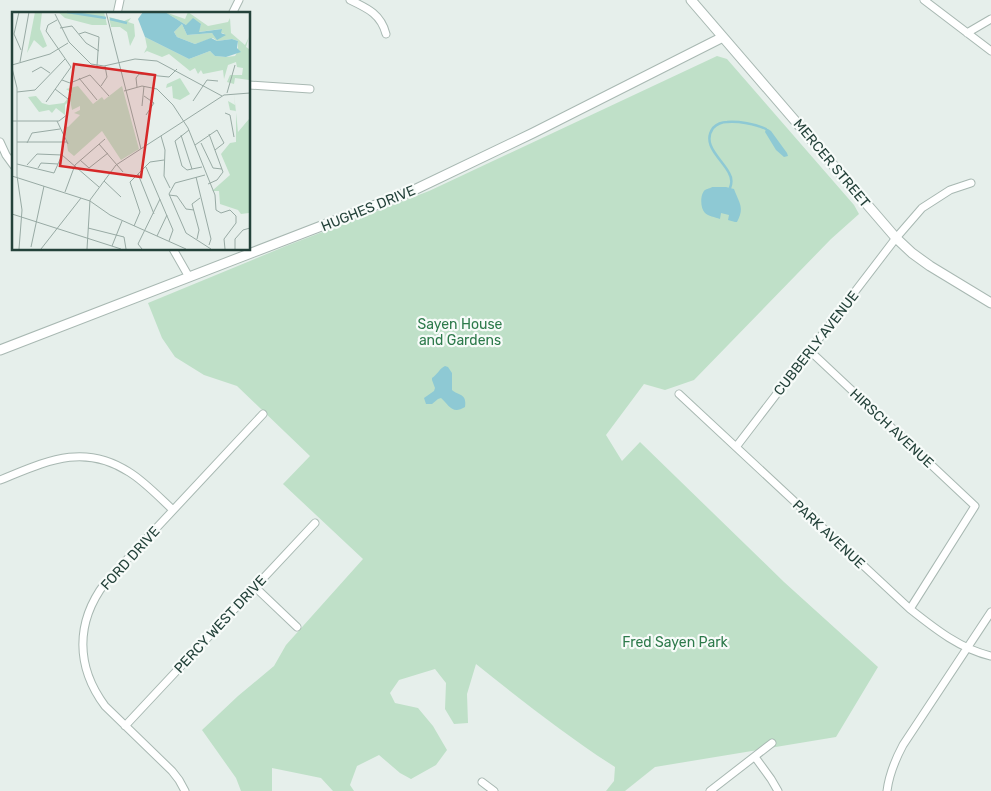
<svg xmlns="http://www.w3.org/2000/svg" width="991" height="791" font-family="Rubik,sans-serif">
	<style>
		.green { fill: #bfe0c8 }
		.water { fill: #8ec9d4 }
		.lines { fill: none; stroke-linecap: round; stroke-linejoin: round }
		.stream { stroke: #8ec9d4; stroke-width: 2.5 }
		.minor-casing { stroke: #a8b8b2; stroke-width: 9 }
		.tertiary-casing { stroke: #a8b8b2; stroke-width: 11 }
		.minor { stroke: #fff; stroke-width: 7 }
		.tertiary { stroke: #fff; stroke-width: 9 }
		.labels { text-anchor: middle; stroke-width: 4.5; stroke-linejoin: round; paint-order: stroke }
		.street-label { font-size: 14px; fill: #24423a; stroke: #f7fbf9 }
		.park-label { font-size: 14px; fill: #2d7a4b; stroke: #f7fbf9 }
		.inset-river { fill: none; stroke: #8ec9d4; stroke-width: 2.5 }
		.inset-road { fill: none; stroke: #98aaa4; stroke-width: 1 }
		.view { fill: #d62828; fill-opacity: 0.15; stroke: #d62828; stroke-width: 2.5 }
		.inset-edge { fill: none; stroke: #24423a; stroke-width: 2.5 }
	</style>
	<rect width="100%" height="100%" fill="#e6efeb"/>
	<path class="green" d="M717 56 727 59 854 205 859 214 831 239 694 380 665 390 644 384 606 435 622 461 640 442 784 582 878 667 836 737 655 767 625 791H606L614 781 615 767C567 736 521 700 476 664L467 694 468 723 454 724 445 709 446 683 435 669 399 680 390 693 395 703 418 708 433 726 447 750 436 765 411 779 400 773 379 755 357 766 350 785 354 791H333L321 778 272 768V791H241L236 778 202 730 238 696 274 666 286 645 363 559 283 484 310 456 237 386 204 375 175 357 162 338 148 303 286 246 429 191Z"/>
	<path class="water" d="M766 129H768L771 131 787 153 788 156 784 157 776 150 765 132Z
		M712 187H726L734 189C739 203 745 207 737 222H735L728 220 729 215 721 213 720 219C715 217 708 216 705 213 700 208 700 194 705 190 706 189 711 188 712 187Z
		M445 366 448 367 452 373V390C459 396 467 393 465 407 452 415 449 405 441 398L438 399 432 404H426L424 398 434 391 435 388 432 380V378C438 374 439 369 445 366Z"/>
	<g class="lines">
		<path class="stream" d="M730 188C732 183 732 178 729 173 722 159 701 145 713 128 717 124 722 122 727 122 738 121 756 124 766 129"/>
		<defs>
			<path id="minor" d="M350 0C367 8 381 14 386 34
				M924 0 991 51
				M117 14 120 0
				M232 14 239 0
				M967 33 991 19
				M249 85 310 89
				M0 142 6 155 14 166
				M173 249 189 277
				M810 351 975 506 910 609
				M679 394 910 609C934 628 960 649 991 656
				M736 447 896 238 922 208 950 190 971 183
				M0 480C45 462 83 442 129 472 144 481 160 498 173 510
				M255 587 297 627
				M125 726 315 523
				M755 757 771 779 778 791
				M482 782 494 791
				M185 791 179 780 172 771 105 706C76 667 75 623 105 583L263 414
				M710 791 772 743
				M887 791C889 775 895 760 903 745L991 612"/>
			<path id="tertiary" d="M691 0 896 238 912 253 930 266 991 303
				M0 350 412 191 533 133 723 37"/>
		</defs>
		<use href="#minor" class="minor-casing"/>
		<use href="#tertiary" class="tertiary-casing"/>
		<use href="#minor" class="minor"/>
		<use href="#tertiary" class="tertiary"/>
	</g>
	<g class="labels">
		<g class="street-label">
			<text transform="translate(832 163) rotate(50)" y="5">MERCER STREET</text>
			<text transform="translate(368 208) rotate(-22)" y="5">HUGHES DRIVE</text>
			<text transform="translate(816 343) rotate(-52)" y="5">CUBBERLY AVENUE</text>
			<text transform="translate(892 428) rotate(43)" y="5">HIRSCH AVENUE</text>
			<text transform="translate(829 534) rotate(43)" y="5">PARK AVENUE</text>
			<text transform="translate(130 558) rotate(-48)" y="5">FORD DRIVE</text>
			<text transform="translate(220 624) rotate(-47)" y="5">PERCY WEST DRIVE</text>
		</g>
		<g class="park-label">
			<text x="460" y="329">Sayen House<tspan x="460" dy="16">and Gardens</tspan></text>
			<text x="675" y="647">Fred Sayen Park</text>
		</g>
	</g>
	<g transform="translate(12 12)">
		<rect width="238" height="238" fill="#e6efeb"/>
		<path d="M23 0H30L28 17 35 34 31 36 22 28 15 41ZM46 0H92L95 13H80L53 6ZM153 0 173 7 176 0 196 14 216 10 218 6 219 21 233 33 237 25 234 35 237 37V68L223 66 222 72 215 70 218 63H230L231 56 225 55 224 50 216 53 212 67 211 58 191 62 189 58 186 62 183 56 178 59 157 42 150 45 135 39 132 41 135 35 133 25 177 47 198 39 203 44 214 45 223 44 226 39V29L220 27 205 29 201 26 183 32 165 25 162 20 170 12 175 23 200 21 205 27 212 21H209V17L186 20 189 12 174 13ZM97 5 112 9 119 6 116 10 122 12 123 24 118 34 115 20 108 15H99ZM168 66 178 82 168 88 161 86 160 74 154 76 155 72ZM66 74 81 92 90 85 92 88 110 74 127 137 109 148 90 119 62 144 56 139 52 114 56 115 68 103 62 101 68 98V94L60 98 58 88 53 93V103L44 96 40 101 37 98 27 100 16 85 24 84 30 91 37 93 52 91 60 81 54 77ZM222 81 226 120 237 107V201L229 202 226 198 208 192 207 179H200L218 163 209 142 218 131 224 130V99L218 98 216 89 223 93Z" fill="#bfe0c8"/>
		<path d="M131 0H153L174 13 181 6 189 12 187 20 210 17 209 21 214 23 205 28 200 21 175 23 170 12 162 20 165 25 183 32 199 26 205 29 220 27 226 29 225 36 229 40 214 45 203 44 198 39 177 47 133 25 126 7Z" fill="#8ec9d4"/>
		<path class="inset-river" d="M55 0 94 6M98 7 115 11"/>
		<path class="inset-road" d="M7 0 2 22 9 38M94 0 129 137M43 2 57 30 79 52 92 54 123 47 145 49 210 84M48 16 60 14 74 31 87 39M67 22 73 20 87 25 85 54M8 50 17 0M0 53 38 42 56 31M0 56 5 76V164L10 198 7 237M20 60 29 55 38 61M67 66 85 88M50 68 58 71 78 63 97 84M89 74 95 65 93 54M125 75 124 66 127 62 157 65 165 57M43 77 56 87M112 79 130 74 145 77 161 93 176 116 203 183 204 198 209 201 218 198 224 204V211L212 227 213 237M5 80 23 78 53 47M215 81 223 53M132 84 142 91 134 103M181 89 195 68 206 69M34 90 59 55 34 19 36 13 45 8M130 94 132 74M213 101 218 103 222 125M0 109H47L56 102M45 109 56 132M177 118 163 129 170 154 175 158 190 155M169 123 180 157M149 124 153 138 152 164 158 176M5 130H55M15 131 20 121 48 117M189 131 201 156 210 157M87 132 111 160M183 133 205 118 212 131 203 138M68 148 77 156 96 141M5 152 42 161 50 143M15 153 25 142 50 143 87 175M134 155 161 218 157 229M26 156 29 151 46 152M126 162 142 202M193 163 163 171 157 182 174 221 199 237M0 164 78 189 98 203 174 237M184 165 199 227 197 233M92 169 109 185M196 172 205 168 211 160 197 122M53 180 63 153 93 127M157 183 165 184 174 197 182 198M0 202 109 237M122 214 128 200 118 170 138 150 152 148M76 216 112 225 114 237M145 224 155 203M185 227 187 218 180 192 188 186M100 234 110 209M19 235 32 174M29 237 69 186M75 237 78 188 104 153 212 83 238 81M130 237 126 232 148 187M223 237V227L231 218 238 216"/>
		<path class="view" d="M62 52 143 63 129 165 48 154Z"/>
		<rect width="238" height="238" class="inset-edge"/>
	</g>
</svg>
